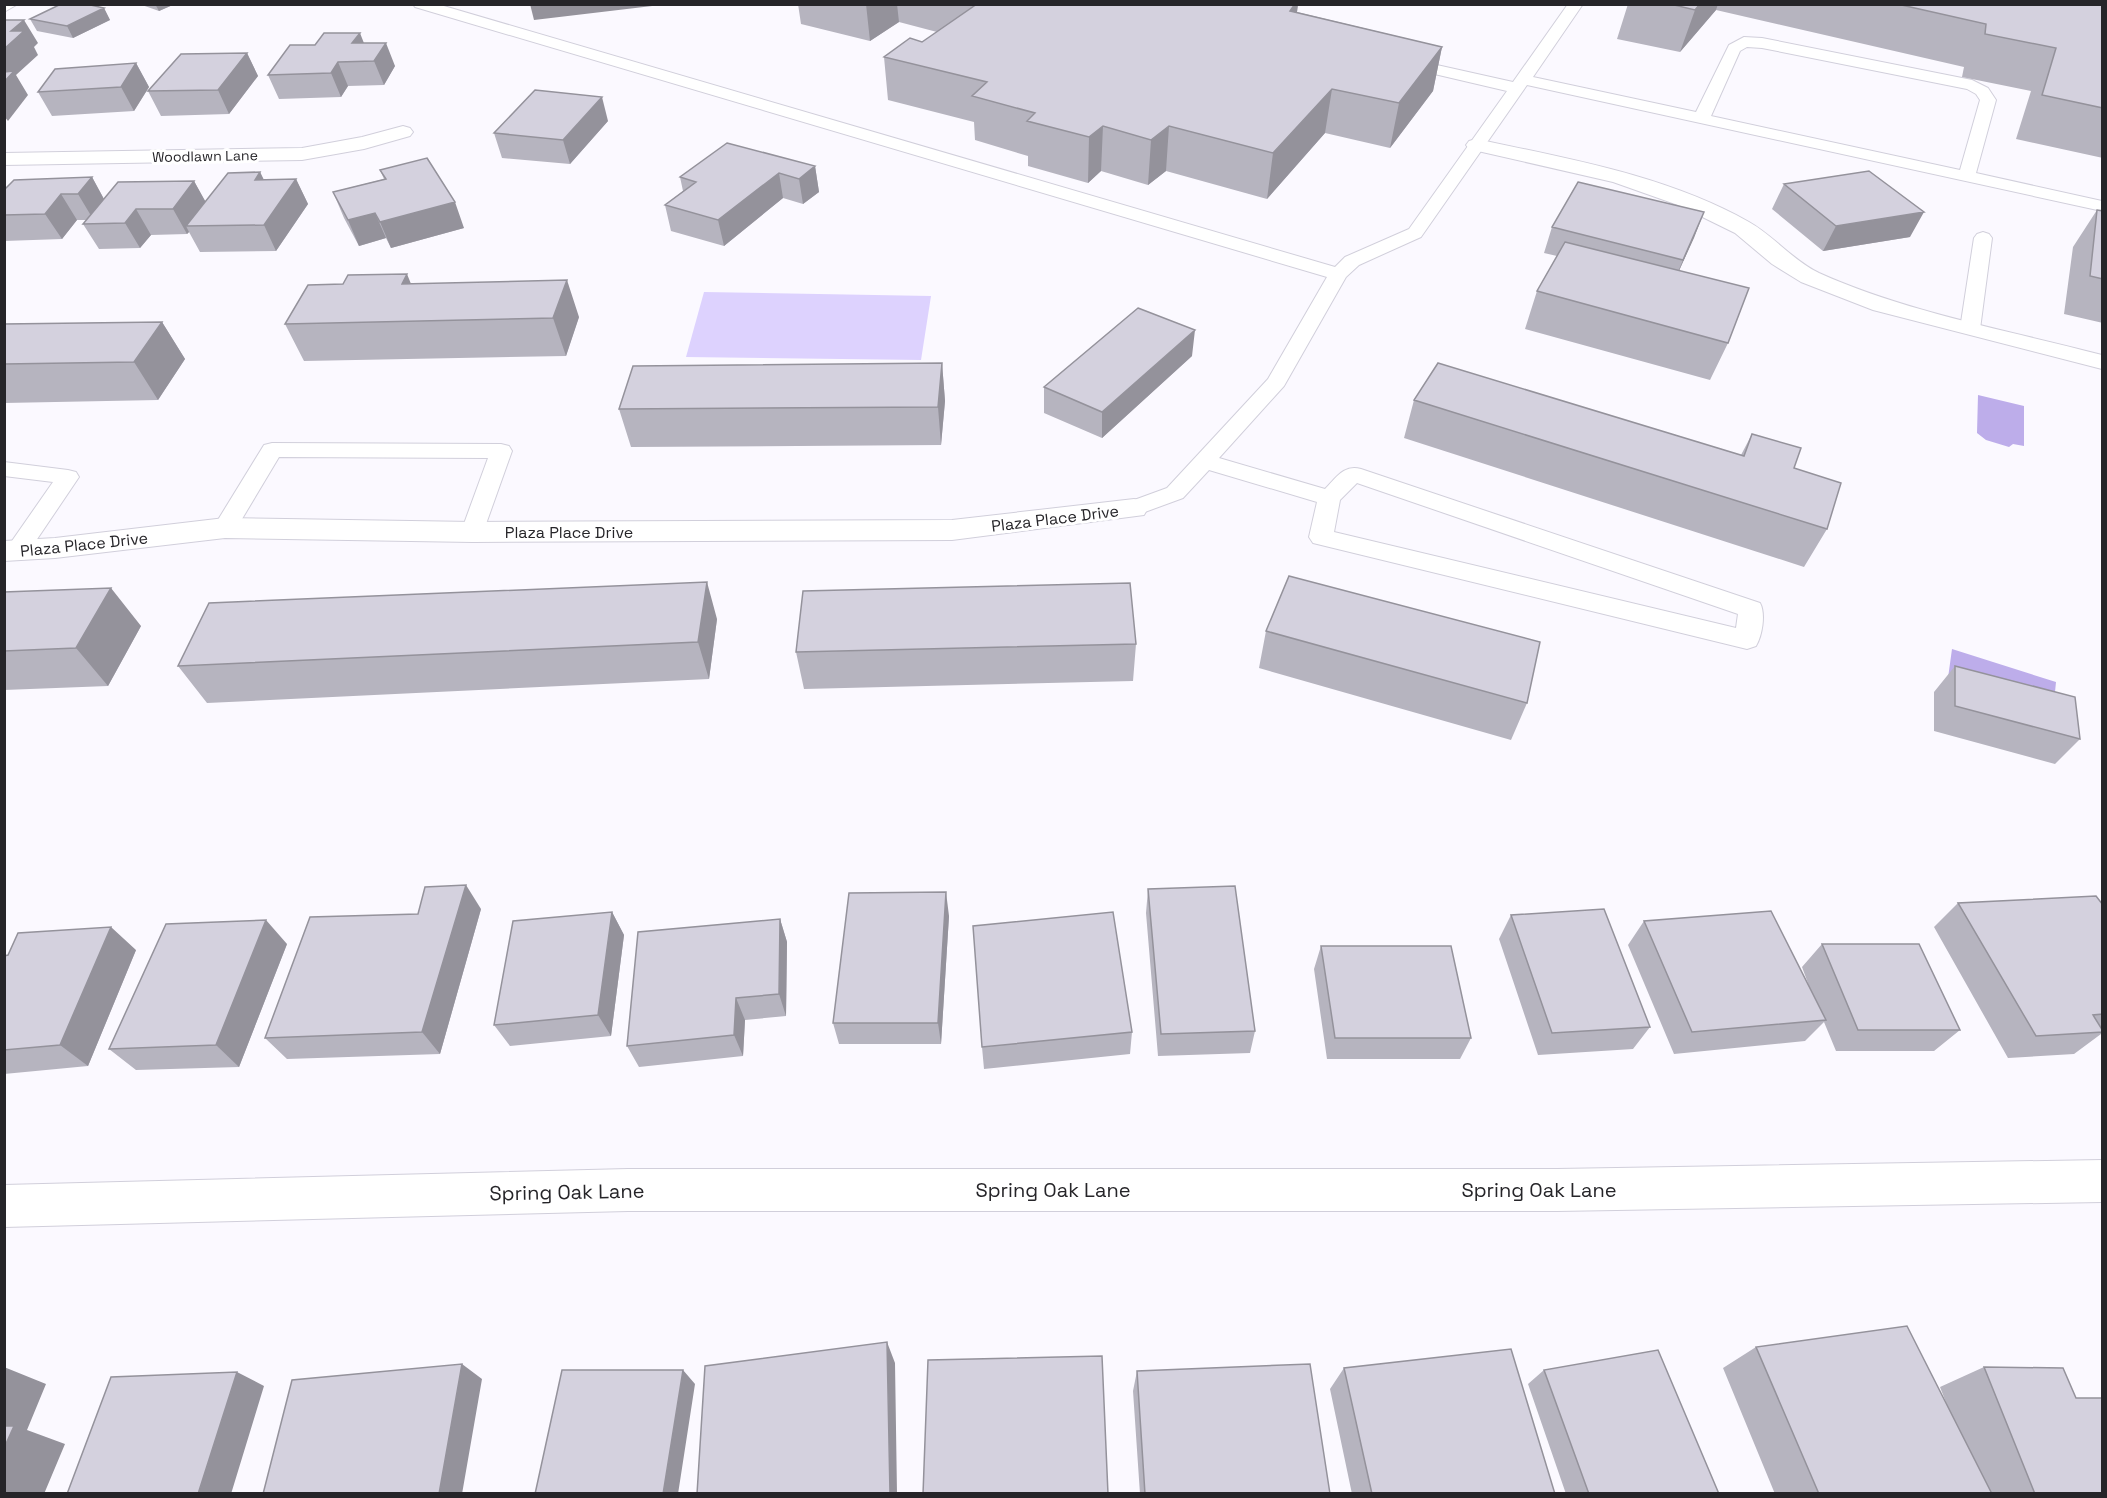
<svg xmlns="http://www.w3.org/2000/svg" width="2107" height="1498" font-family="'Space Grotesk',sans-serif">
	<style>
		.green { fill: #ddd2fe }
		.water { fill: #bdadea }
		.lines { fill: none; stroke-linecap: round; stroke-linejoin: round }
		.service-casing { stroke: #d1cfdb; stroke-width: 2 }
		.minor-casing { stroke: #d1cfdb; stroke-width: 2 }
		.service { fill: #fff; fill-rule: evenodd }
		.minor { fill: #fff; fill-rule: evenodd }
		.wall { fill: #b6b4bf }
		.shaded-wall { fill: #94929b }
		.building { fill: #d4d1de; stroke: #94929b; stroke-width: 1.5 }
		.labels { text-anchor: middle; stroke-width: 6; stroke-linejoin: round; paint-order: stroke }
		.far-street-label { font-size: 14px; fill: #262529; stroke: #fff }
		.street-label { font-size: 16px; fill: #262529; stroke: #fff }
		.near-street-label { font-size: 20px; fill: #262529; stroke: #fff }
	</style>
	<rect width="100%" height="100%" fill="#fbf9ff"/>
	<path class="green" d="M704 292 931 296 921 360 686 357Z"/>
	<path class="water" d="M1978 395 2024 406V446L2013 444 2009 447 1986 440 1977 433Z
		M1952 649 2056 682 2053 712 1948 678Z"/>
	<g class="lines">
		<defs>
			<path id="service" d="M413 4H437L1335 267 1345 257 1409 229 1507 91 1396 65 1393 62 1396 59 1401 57 1513 82 1568 4H1583L1533 77 1696 112 1729 45 1744 37 1762 38 1972 80 1988 88 1996 100 1976 173 2102 201V211L1527 85 1421 237 1359 265 1346 277 1284 386 1219 458 1325 489C1336 478 1344 464 1361 469L1760 603C1766 614 1762 636 1756 646L1747 649 1313 543 1309 537 1317 502 1209 470 1183 498 1134 516 1126 513 1123 508 1126 503 1167 488 1268 379 1327 277 415 7ZM1747 47 1762 48 1967 89 1976 94 1980 100 1960 170 1711 116 1740 51ZM1357 483 1738 614 1736 628 1334 532 1340 500Z
				M1983 232 1989 234 1992 238 1980 329 1977 333H1963L1960 329 1974 238 1977 234Z
				M272 443 501 444 509 446 512 451 481 538 473 540 465 538 461 532 488 458 279 457 233 534 225 536 217 534 213 528 264 445Z
				M4 462 68 470 76 472 79 477 25 557 17 559 9 557 5 551 53 482 4 476Z"/>
			<path id="minor" d="M4 4H18L4 12Z
				M403 126 410 128 413 132 410 136 364 149 302 160 4 165V153L302 148 362 137Z
				M1476 139C1569 159 1665 175 1749 222 1774 236 1792 260 1819 273 1905 312 2011 331 2102 355V369L1873 310 1801 282 1772 264 1735 233 1678 205 1613 182 1469 149 1466 145 1469 141Z
				M1134 499 1144 501 1148 508 1144 515 952 540 473 542 225 538 55 558 4 561V541L55 538 225 518 473 522 952 520Z
				M2102 1160V1202L1557 1211H628L4 1227V1185L628 1169H1557Z"/>
		</defs>
		<use href="#service" class="service-casing"/>
		<use href="#minor" class="minor-casing"/>
		<use href="#service" class="service"/>
		<use href="#minor" class="minor"/>
	</g>
	<path class="wall" d="M139 4H175L159 11Z
		M798 4H1298L1297 12 1442 47 1433 91 1390 148 1325 133 1267 199 1166 171 1148 185 1101 171 1088 183 1028 166V156L975 140 974 122 888 100 884 57 922 42 937 32 899 22 870 41 801 24Z
		M1628 4H2103V158L2016 139 2031 91 1962 77 1964 67 1716 10 1680 52 1617 39Z
		M104 8 110 20 73 38 37 31 30 19Z
		M364 43 395 66 384 85 348 86 341 97 279 99 268 75 315 45Z
		M247 53 258 76 229 114 161 116 148 91Z
		M136 63 149 87 134 111 52 116 38 92Z
		M608 121 570 164 502 158 494 133Z
		M815 166 819 192 803 204 783 198 724 246 671 231 665 205 683 191 680 177Z
		M380 170 464 228 391 248 386 238 359 246 344 218 333 192 384 179Z
		M260 172 264 180 296 179 308 204 276 251 200 252 189 232 187 234 151 235 140 248 99 249 83 224 87 220H77L62 239 4 241V190L92 177 104 199 194 181 205 202Z
		M1784 184 1910 237 1823 251 1772 209Z
		M2097 210 2103 211V323L2064 314 2073 247Z
		M1704 212 1679 271 1728 343 1710 380 1525 329 1537 291 1557 256 1544 253 1552 227Z
		M411 283 579 317 566 356 304 361 285 324Z
		M162 322 185 359 158 400 4 403V324Z
		M1192 356 1102 438 1044 413V387Z
		M942 363 945 401 941 445 631 447 619 409Z
		M1414 400 1741 455 1752 434 1794 468 1827 529 1804 567 1404 438Z
		M4 592 141 626 108 686 4 690Z
		M717 619 709 679 207 703 178 666Z
		M1266 631 1527 703 1511 740 1259 668Z
		M1136 644 1133 681 804 689 796 652Z
		M1955 666 2080 739 2055 764 1934 731V692Z
		M1148 889 1255 1031 1250 1053 1158 1056 1146 913Z
		M1958 903 2103 905V1034H2101L2074 1054 2008 1058 1934 927Z
		M481 909 440 1054 287 1059 265 1038Z
		M612 912 624 935 611 1036 510 1046 494 1025Z
		M1511 915 1650 1027 1633 1049 1538 1055 1499 939Z
		M949 916 941 1044H839L833 1023Z
		M780 919 787 942 786 1016 745 1020 743 1056 639 1067 627 1046Z
		M1644 921 1809 986 1802 967 1822 944 1960 1030 1934 1051H1836L1824 1022 1805 1041 1674 1054 1628 945Z
		M287 944 239 1067 136 1070 109 1049Z
		M1321 946 1471 1038 1460 1059H1327L1314 969Z
		M136 950 88 1066 4 1074V956Z
		M1132 1032 1130 1054 984 1069 982 1047Z
		M1756 1347 1947 1405 1940 1387 1984 1367 2076 1398 2103 1494H1775L1723 1368Z
		M1344 1368 1555 1494H1352L1330 1389Z
		M1544 1370 1719 1494H1566L1528 1384Z
		M1137 1371 1330 1494H1140L1133 1391Z"/>
	<path class="shaded-wall" d="M155 4H175L159 11Z
		M530 4H669L534 20Z
		M866 4H897L899 22 870 41Z
		M1295 4H1298L1293 43 1290 11Z
		M1700 4H1718L1716 10 1680 52 1695 10Z
		M104 8 110 20 73 38 67 26Z
		M24 20 38 43 34 47 38 55 16 75 28 95 8 121 4 116V49L11 31Z
		M360 33 369 56 352 43Z
		M386 43 395 66 384 85 374 61Z
		M1442 47 1433 91 1390 148 1399 103Z
		M247 53 258 76 229 114 218 90Z
		M338 62 348 86 341 97 331 73Z
		M136 63 149 87 134 111 121 87Z
		M1332 89 1325 133 1267 199 1273 153Z
		M602 97 608 121 570 164 563 140Z
		M1103 126 1101 171 1088 183 1089 137Z
		M1169 126 1166 171 1148 185 1151 140Z
		M815 166 819 192 803 204 799 179Z
		M260 172 272 197 255 180Z
		M779 173 783 198 724 246 718 220Z
		M92 177 106 203 93 219 78 194Z
		M296 179 308 204 276 251 264 225Z
		M194 181 208 206 186 226 189 232 187 234 173 209Z
		M61 194 77 220 62 239 45 214Z
		M455 202 464 228 391 248 380 222Z
		M136 209 151 235 140 248 125 223Z
		M1704 212 1694 238 1672 286 1683 260Z
		M1924 212 1910 237 1823 251 1836 226Z
		M375 213 386 238 359 246 348 220Z
		M407 274 422 311 402 284Z
		M567 280 579 317 566 356 553 318Z
		M162 322 185 359 158 400 134 362Z
		M1195 330 1192 356 1102 438V412Z
		M942 363 945 401 941 445 938 407Z
		M707 582 717 619 709 679 698 642Z
		M111 588 141 626 108 686 76 648Z
		M466 885 481 909 440 1054 422 1032Z
		M946 892 949 916 941 1044 938 1023Z
		M612 912 624 935 611 1036 598 1015Z
		M780 919 787 942 786 1016 779 994Z
		M266 920 287 944 239 1067 216 1045Z
		M111 927 136 950 88 1066 60 1045Z
		M736 998 745 1020 743 1056 734 1035Z
		M887 1342 895 1363 897 1494H890Z
		M462 1364 482 1379 462 1494H439Z
		M4 1367 46 1384 27 1430 65 1444 44 1494H4Z
		M683 1370 695 1384 678 1494H663Z
		M237 1372 264 1386 231 1494H198Z"/>
	<path class="building" d="M61 4H86L104 8 67 26 30 19Z
		M977 4H1295L1290 11 1442 47 1399 103 1332 89 1273 153 1169 126 1151 140 1103 126 1089 137 1027 121 1035 113 972 96 987 82 884 57 910 38 922 42Z
		M1670 4H1700L1695 10Z
		M1897 4H2103V108L2042 95 2056 48 1985 34 1986 24Z
		M4 20H24L11 31H24L4 49Z
		M324 33H360L352 43H386L374 61 338 62 331 73 268 75 290 45H315Z
		M247 53 218 90 148 91 181 54Z
		M136 63 121 87 38 92 55 69Z
		M14 71 4 82V72Z
		M535 90 602 97 563 140 494 133Z
		M727 143 815 166 799 179 779 173 718 220 665 205 696 182 680 177Z
		M427 158 455 202 380 222 375 213 348 220 333 192 386 179 380 170Z
		M1869 171 1924 212 1836 226 1784 184Z
		M260 172 255 180 296 179 264 225 186 226 228 173Z
		M92 177 78 194H61L45 214 4 215V190L14 180Z
		M194 181 173 209H136L125 223 83 224 118 182Z
		M1578 182 1704 212 1683 260 1552 227Z
		M2097 210 2103 211V279L2090 276Z
		M1565 242 1749 288 1728 343 1537 291Z
		M407 274 402 284 567 280 553 318 285 324 308 285 343 284 348 275Z
		M1138 308 1195 330 1102 412 1044 387Z
		M162 322 134 362 4 364V324Z
		M942 363 938 407 619 409 633 366Z
		M1438 363 1744 456 1752 434 1801 448 1794 468 1841 483 1827 529 1414 400Z
		M1289 576 1540 642 1527 703 1266 631Z
		M707 582 698 642 178 666 209 603Z
		M1130 583 1136 644 796 652 803 591Z
		M111 588 76 648 4 651V592Z
		M1955 666 2075 697 2080 739 1955 706Z
		M466 885 422 1032 265 1038 310 917 418 914 425 887Z
		M1235 886 1255 1031 1161 1034 1148 889Z
		M946 892 938 1023H833L849 893Z
		M2096 896 2103 905V1014L2093 1015 2103 1031V1032L2036 1036 1958 903Z
		M1604 909 1650 1027 1552 1033 1511 915Z
		M1771 911 1826 1020 1692 1032 1644 921Z
		M612 912 598 1015 494 1025 513 921Z
		M1113 912 1132 1032 982 1047 973 926Z
		M780 919 779 994 736 998 734 1035 627 1046 638 932Z
		M266 920 216 1045 109 1049 166 924Z
		M111 927 60 1045 4 1050V956L8 955 18 933Z
		M1822 944H1919L1960 1030H1858Z
		M1321 946H1451L1471 1038H1335Z
		M1907 1326 1992 1494H1819L1756 1347Z
		M887 1342 890 1494H697L705 1366Z
		M1511 1349 1555 1494H1372L1344 1368Z
		M1658 1350 1719 1494H1589L1544 1370Z
		M1102 1356 1108 1494H923L928 1360Z
		M462 1364 439 1494H263L292 1380Z
		M1310 1364 1330 1494H1145L1137 1371Z
		M1984 1367 2063 1368 2076 1398H2103V1494H2035Z
		M562 1370H683L663 1494H535Z
		M237 1372 198 1494H67L111 1377Z
		M4 1426H14L4 1448Z"/>
	<g class="labels">
		<g class="far-street-label">
			<text transform="translate(205 156) rotate(-1)" y="5">Woodlawn Lane</text>
		</g>
		<g class="street-label">
			<text transform="translate(1055 518) rotate(-7)" y="6">Plaza Place Drive</text>
			<text x="569" y="538">Plaza Place Drive</text>
			<text transform="translate(84 544) rotate(-6)" y="6">Plaza Place Drive</text>
		</g>
		<g class="near-street-label">
			<text x="1053" y="1197">Spring Oak Lane</text>
			<text x="1539" y="1197">Spring Oak Lane</text>
			<text transform="translate(567 1192) rotate(-1)" y="7">Spring Oak Lane</text>
		</g>
	</g>
	<rect width="2107" height="1498" fill="none" stroke="#262529" stroke-width="12"/>
</svg>
